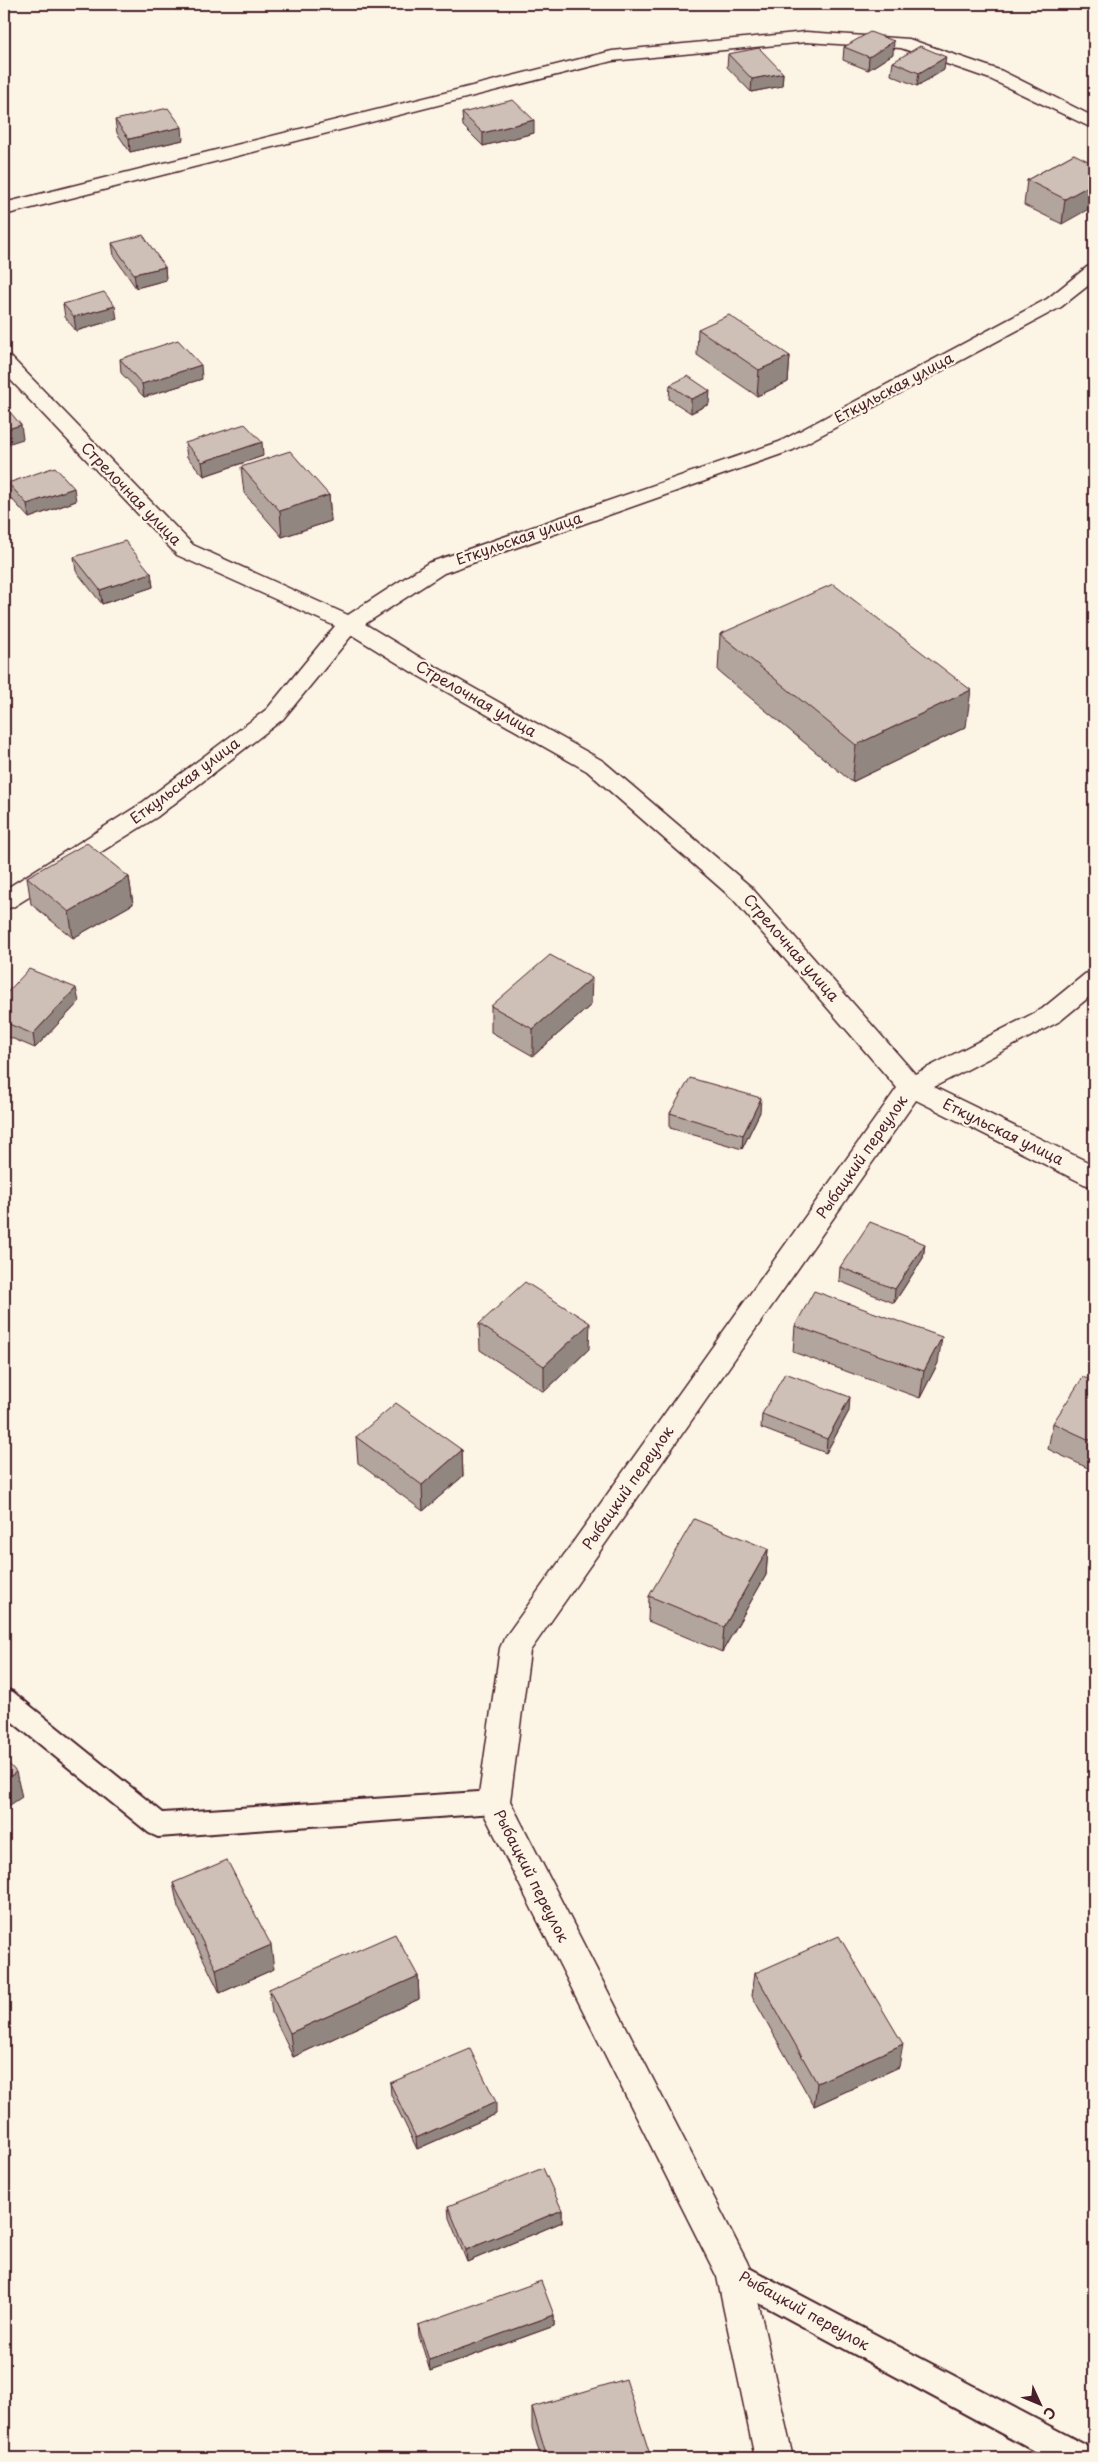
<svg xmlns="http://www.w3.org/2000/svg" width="1098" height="2462" font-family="'Playpen Sans',sans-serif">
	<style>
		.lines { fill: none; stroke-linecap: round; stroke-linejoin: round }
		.lane-casing { stroke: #4a1f2b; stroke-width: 4 }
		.street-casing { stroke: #4a1f2b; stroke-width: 3 }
		.lane { fill: #fcf5e5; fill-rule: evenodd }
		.street { fill: #fcf5e5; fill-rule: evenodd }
		.wall { fill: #b2a59d; stroke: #4a1f2b }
		.shaded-wall { fill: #918680; stroke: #4a1f2b }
		.building { fill: #cfc0b7; stroke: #4a1f2b }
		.labels { text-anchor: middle; stroke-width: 4.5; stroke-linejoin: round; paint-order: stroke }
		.street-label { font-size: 15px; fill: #4a1f2b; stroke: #fcf5e5 }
	</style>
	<rect width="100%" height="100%" fill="#fcf5e5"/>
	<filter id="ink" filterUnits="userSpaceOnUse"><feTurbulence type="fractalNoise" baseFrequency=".02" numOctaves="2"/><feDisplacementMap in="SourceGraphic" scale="10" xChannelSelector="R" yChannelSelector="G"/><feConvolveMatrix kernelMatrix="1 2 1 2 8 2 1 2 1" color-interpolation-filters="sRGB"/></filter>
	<g filter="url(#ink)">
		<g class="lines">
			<defs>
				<path id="lane" d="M4 1689 13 1692 163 1813 494 1791 503 1794 507 1802 503 1810 494 1813 158 1837 149 1833 4 1715Z
					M734 2260 1089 2447 1093 2458H1047L724 2284 719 2274 724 2264Z"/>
				<path id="street" d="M806 32 909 39 1002 71 1094 117V129L990 79 901 48 806 42 612 61 4 215V203L612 51Z
					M1094 265V281L1061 307 793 450 444 573 365 624 431 664 603 761 751 887 915 1074 1042 1009 1085 974 1094 971V993L1060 1021 934 1087 1094 1165V1187L1084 1184 916 1100 530 1651 510 1801 747 2262 752 2274 793 2458H755L717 2277 478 1802 500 1648 504 1639 897 1088 733 899 587 771 415 674 352 635 283 719 157 817 13 907 4 909V890L139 805 267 709 335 626 177 555 4 373V355L11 357 193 545 348 615 428 563 779 442 1047 299 1087 267Z"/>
			</defs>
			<use href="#lane" class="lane-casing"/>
			<use href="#street" class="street-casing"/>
			<use href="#lane" class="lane"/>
			<use href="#street" class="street"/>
		</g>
		<path class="wall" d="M844 47 893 54 868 70 843 60Z
			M728 54 783 73 782 86 751 92 727 67Z
			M893 62 944 70 917 86 891 75Z
			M462 113 534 133 483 146 463 126Z
			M115 120 183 140 130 152 117 133Z
			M1074 154 1062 224 1024 205 1027 180Z
			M112 243 165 267 166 280 136 288 114 256Z
			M63 304 117 319 76 331 65 317Z
			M698 329 790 356 788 382 757 396 697 355Z
			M120 359 202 379 144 397 121 373Z
			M670 385 709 404 691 413 669 399Z
			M185 443 263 456 204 476 187 457Z
			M241 467 329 495 331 521 282 537 244 493Z
			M8 483 76 501 29 518 10 497Z
			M74 557 151 573 153 587 102 604 76 571Z
			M720 634 966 727 852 782 718 671Z
			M27 877H129L133 904 73 938 31 904Z
			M4 996 79 1002 35 1048 4 1035Z
			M591 1005 533 1056 491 1032V1006Z
			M760 1112 742 1149 670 1128V1113Z
			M925 1244 923 1258 894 1303 839 1281 840 1267Z
			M479 1324 589 1349 544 1392 480 1350Z
			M795 1326 938 1363 920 1398 793 1352Z
			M1094 1382V1471L1048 1449 1053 1423Z
			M849 1411 826 1453 761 1428 762 1414Z
			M356 1437 462 1450 463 1476 423 1511 358 1463Z
			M768 1549 766 1575 722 1652 648 1621 649 1596Z
			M173 1883 274 1969 220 1993 178 1907Z
			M755 1973 899 2067 814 2106 752 1996Z
			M418 1976 419 1999 293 2057 272 2013 269 1989Z
			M390 2083 496 2114 417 2149 391 2095Z
			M448 2206 562 2210V2222L467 2262 449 2218Z
			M554 2315V2326L430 2371 419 2336 418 2325Z
			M532 2407 651 2458H541L532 2428Z"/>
		<path class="shaded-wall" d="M894 41 893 54 868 70 869 57Z
			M946 57 944 70 917 86 919 73Z
			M783 73 782 86 751 92 752 79Z
			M534 120V133L483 146V133Z
			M182 127 183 140 130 152 129 139Z
			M4 174H5L7 187 4 188Z
			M1094 183V206L1062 224 1065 199Z
			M165 267 166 280 136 288 134 274Z
			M115 306 117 319 76 331 74 317Z
			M790 356 788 382 757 396 759 370Z
			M201 365 202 379 144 397 142 384Z
			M710 391 709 404 691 413V399Z
			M21 425 23 439 4 445V430Z
			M262 442 263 456 204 476 202 462Z
			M74 488 76 501 29 518 27 504Z
			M329 495 331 521 282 537 280 511Z
			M151 573 153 587 102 604 100 590Z
			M971 690 966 727 852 782 856 745Z
			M129 877 133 904 73 938 69 912Z
			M592 978 591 1005 533 1056V1029Z
			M76 988 79 1002 35 1048 33 1034Z
			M761 1098 760 1112 742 1149 743 1135Z
			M925 1244 923 1258 894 1303 895 1289Z
			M590 1323 589 1349 544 1392V1366Z
			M942 1337 938 1363 920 1398 924 1371Z
			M850 1397 849 1411 826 1453 827 1439Z
			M462 1450 463 1476 423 1511 422 1485Z
			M768 1549 766 1575 722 1652 724 1627Z
			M16 1772 22 1797 4 1809V1781Z
			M271 1945 274 1969 220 1993 216 1969Z
			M418 1976 419 1999 293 2057 290 2033Z
			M903 2044 899 2067 814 2106 817 2083Z
			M496 2102V2114L417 2149 416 2138Z
			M562 2210V2222L467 2262 466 2250Z
			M554 2315V2326L430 2371 429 2360Z"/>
		<path class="building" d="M870 32 894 41 869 57 844 47Z
			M920 46 946 57 919 73 893 62Z
			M759 48 783 73 752 79 728 54Z
			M513 100 534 120 483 133 462 113Z
			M168 108 182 127 129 139 115 120Z
			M1074 154 1094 164V183L1065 199 1027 180Z
			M143 235 165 267 134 274 112 243Z
			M104 292 115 306 74 317 63 304Z
			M729 315 790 356 759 370 698 329Z
			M178 340 201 365 142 384 120 359Z
			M688 376 710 391 691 399 670 385Z
			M4 405 21 425 4 430Z
			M245 424 262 442 202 462 185 443Z
			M290 451 329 495 280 511 241 467Z
			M55 467 74 488 27 504 8 483Z
			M125 541 151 573 100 590 74 557Z
			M833 584 971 690 856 745 720 634Z
			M87 843 129 877 69 912 27 877Z
			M550 955 592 978 533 1029 491 1006Z
			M29 969 76 988 33 1034 4 1022V996Z
			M690 1078 761 1098 743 1135 670 1113Z
			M870 1222 925 1244 895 1289 840 1267Z
			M525 1282 590 1323 544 1366 479 1324Z
			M814 1291 942 1337 924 1371 795 1326Z
			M785 1373 850 1397 827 1439 762 1414Z
			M1083 1377 1094 1382V1442L1053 1423Z
			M396 1403 462 1450 422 1485 356 1437Z
			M694 1519 768 1549 724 1627 649 1596Z
			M4 1758 16 1772 4 1781Z
			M227 1860 271 1945 216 1969 173 1883Z
			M395 1934 418 1976 290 2033 269 1989Z
			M839 1936 903 2044 817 2083 755 1973Z
			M470 2049 496 2102 416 2138 390 2083Z
			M543 2168 562 2210 466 2250 448 2206Z
			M541 2281 554 2315 429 2360 418 2325Z
			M626 2379 651 2458H547L532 2407Z"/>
	</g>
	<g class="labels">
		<g class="street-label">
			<text transform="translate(894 388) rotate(-28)" y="5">Еткульская улица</text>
			<text transform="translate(131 494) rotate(46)" y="5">Стрелочная улица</text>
			<text transform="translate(519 539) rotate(-19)" y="5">Еткульская улица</text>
			<text transform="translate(476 699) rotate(30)" y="5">Стрелочная улица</text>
			<text transform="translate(185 781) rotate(-37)" y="5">Еткульская улица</text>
			<text transform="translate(791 948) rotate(49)" y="5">Стрелочная улица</text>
			<text transform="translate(1003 1132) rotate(26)" y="5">Еткульская улица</text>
			<text transform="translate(862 1157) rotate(-55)" y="5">Рыбацкий переулок</text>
			<text transform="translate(628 1488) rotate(-55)" y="5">Рыбацкий переулок</text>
			<text transform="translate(531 1876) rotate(63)" y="5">Рыбацкий переулок</text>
			<text transform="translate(804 2311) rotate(29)" y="5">Рыбацкий переулок</text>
		</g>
	</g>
	<rect width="1098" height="2462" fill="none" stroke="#fcf5e5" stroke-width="20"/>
	<rect x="10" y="10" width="1078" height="2442" fill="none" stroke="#4a1f2b" stroke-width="2" filter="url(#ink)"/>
	<g transform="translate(1040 2404) rotate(134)" stroke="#fcf5e5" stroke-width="4" paint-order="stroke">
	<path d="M0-4L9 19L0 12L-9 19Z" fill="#4a1f2b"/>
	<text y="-8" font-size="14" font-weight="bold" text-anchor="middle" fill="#4a1f2b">С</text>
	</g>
</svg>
